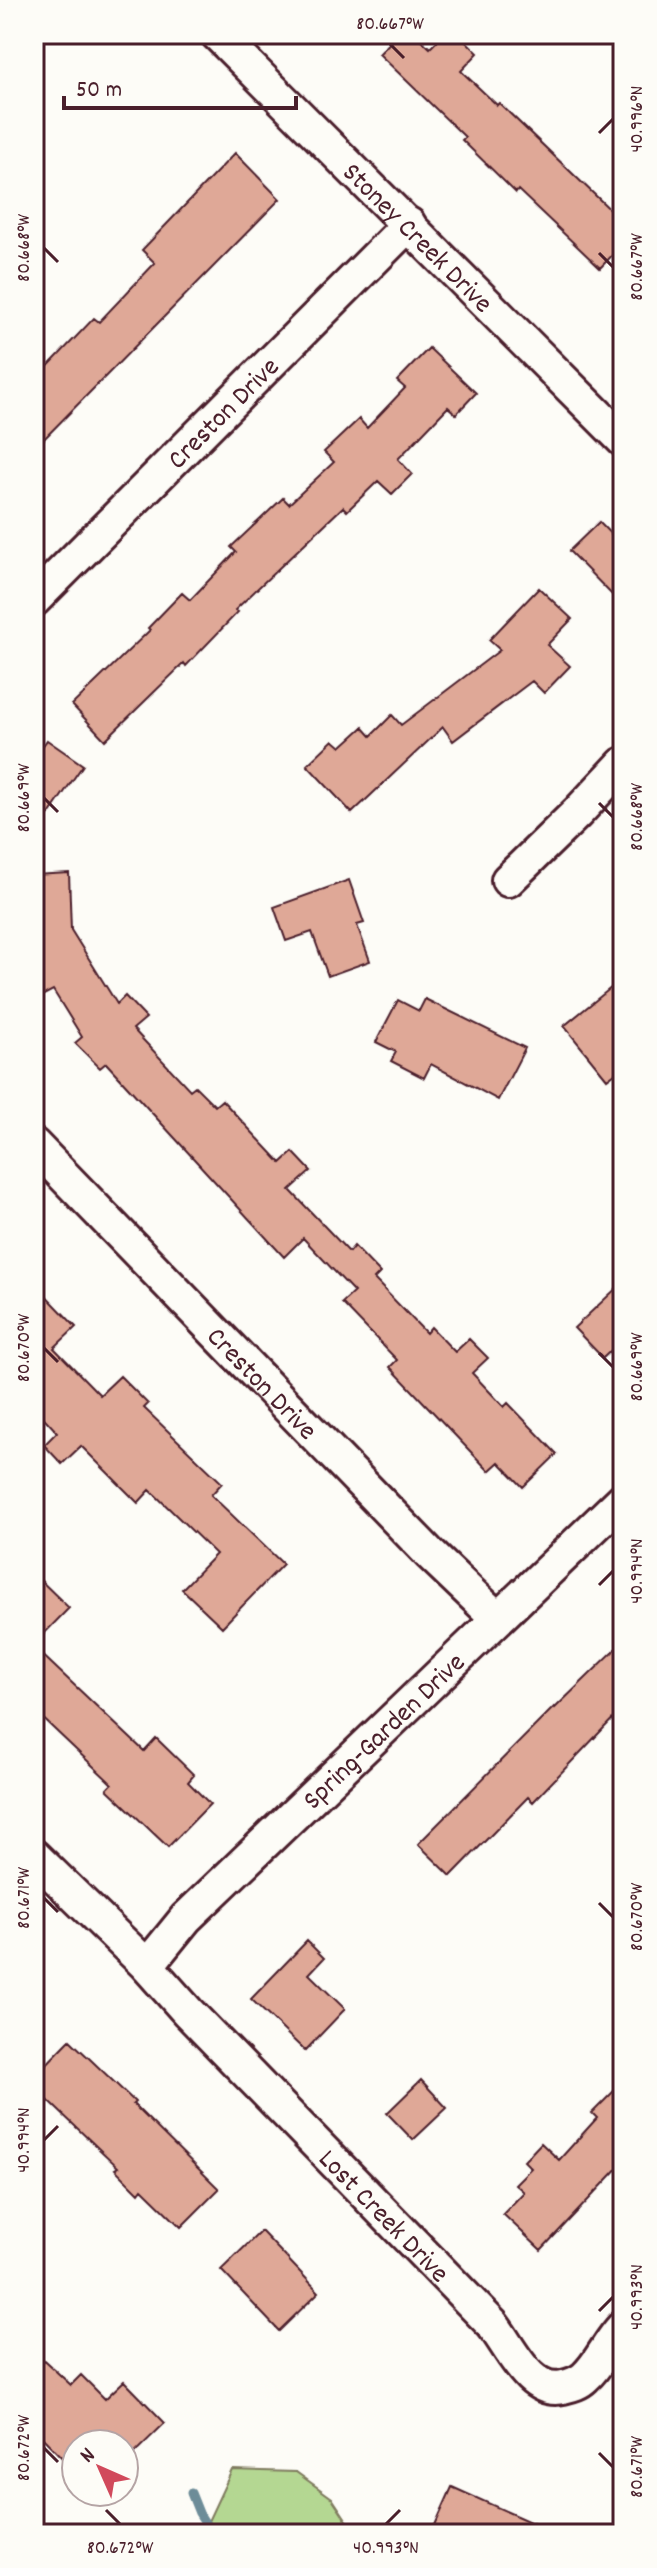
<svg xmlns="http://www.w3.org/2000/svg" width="657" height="2568" font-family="Dekko,sans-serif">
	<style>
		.green { fill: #b4d792; stroke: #7f7b5e; stroke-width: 2 }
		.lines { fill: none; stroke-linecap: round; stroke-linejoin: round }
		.stream { stroke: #6d8c98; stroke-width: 9 }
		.building { fill: #dfa897; stroke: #4a1f2b; stroke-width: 2 }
		.minor-casing { stroke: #4a1f2b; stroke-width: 38 }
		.minor { stroke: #fdfcf7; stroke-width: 32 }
		.ticks { fill: none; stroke: #4a1f2b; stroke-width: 3 }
		.labels { text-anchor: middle; stroke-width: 6; stroke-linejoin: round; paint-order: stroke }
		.street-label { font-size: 28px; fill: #4a1f2b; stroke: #fdfcf7 }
		.neatline { fill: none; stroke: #4a1f2b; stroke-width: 3 }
		.ticks-label { font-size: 20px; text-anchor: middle; fill: #4a1f2b }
	</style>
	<rect width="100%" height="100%" fill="#fdfcf7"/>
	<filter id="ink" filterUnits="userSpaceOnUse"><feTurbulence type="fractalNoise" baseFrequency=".0125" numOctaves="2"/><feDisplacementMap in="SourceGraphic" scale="16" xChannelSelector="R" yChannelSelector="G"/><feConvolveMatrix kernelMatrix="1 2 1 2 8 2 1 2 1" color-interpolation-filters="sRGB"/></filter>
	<g filter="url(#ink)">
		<path class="green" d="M232 2470 296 2472 332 2498 356 2534H202Z"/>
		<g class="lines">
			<path class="stream" d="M191 2493 199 2513 212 2534"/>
		</g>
		<path class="building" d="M398 34H415L430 48 444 34H459L478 53 461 71 497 105 499 103 623 222V244L600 268 518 190 516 193 462 140 465 137 379 54Z
			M235 153 280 199 34 449V381L94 318 99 322 155 263 142 250Z
			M429 348 476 393 456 414 448 407 398 459 412 474 392 494 378 481 347 511 343 507 235 610 238 612 186 666 184 663 105 740 72 705 150 630 148 628 182 593 190 600 236 552 231 547 283 498 289 504 334 462 324 452 359 419 367 428 405 388 397 381Z
			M599 522 623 547V606L569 551Z
			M539 588 572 619 547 645 570 666 544 693 532 681 453 741 443 727 352 813 307 765 333 740 341 747 363 727 371 736 392 715 401 725 500 650 489 640Z
			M47 740 83 765 34 836V758Z
			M69 873 71 930 117 1004 125 996 146 1018 133 1029 190 1090 195 1086 215 1106 222 1100 281 1163 293 1152 311 1171 290 1190 349 1252 354 1246 380 1273 374 1279 426 1333 431 1327 455 1352 469 1339 488 1358 472 1373 504 1407 508 1403 557 1454 523 1487 499 1462 489 1471 390 1367 397 1360 342 1303 354 1292 303 1238 284 1257 106 1063 100 1068 75 1043 82 1037 53 990 42 996 34 983V875Z
			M349 880 364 923 357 925 370 961 328 976 312 932 286 941 274 907Z
			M623 978V1067L607 1079 564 1026Z
			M425 999 525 1048 498 1100 431 1064 424 1078 391 1061 396 1052 376 1042 398 1000 419 1011Z
			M623 1282V1339L603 1358 574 1328Z
			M34 1283 76 1327 54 1348 100 1395 120 1376 148 1404 144 1408 222 1483 211 1495 283 1564 222 1627 182 1589 216 1554 150 1490 138 1503 81 1446 62 1464 44 1445 57 1432 34 1407Z
			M34 1574 69 1608 34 1644Z
			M623 1642V1708L533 1802 528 1797 451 1876 418 1844 554 1707 555 1708Z
			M34 1647 144 1751 156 1738 194 1775 188 1782 210 1804 168 1847 107 1789 112 1784 34 1710Z
			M307 1941 324 1958 309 1974 345 2009 305 2051 251 1999Z
			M70 2040 135 2102 133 2104 219 2189 181 2227 142 2189 139 2193 115 2169 118 2167 34 2087V2077Z
			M421 2080 447 2108 413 2140 387 2113Z
			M623 2082V2163L541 2250 503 2214 524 2192 515 2184 531 2168 524 2161 541 2143 559 2160 597 2118 592 2113Z
			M261 2231 319 2292 279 2331 221 2270Z
			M34 2351 71 2385 81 2375 105 2399 124 2381 165 2423 124 2463V2444H76V2472L34 2429Z
			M452 2487 557 2534H431Z"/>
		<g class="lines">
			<defs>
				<g id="minor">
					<path id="s1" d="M217 34 623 440"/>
					<path id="s2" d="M34 600 409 224"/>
					<path d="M508 880 577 813 623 764"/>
					<path id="s3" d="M34 1145 430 1554 497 1618"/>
					<path id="s4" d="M34 1856 147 1966 188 2012 492 2324C510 2346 529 2395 563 2387 572 2385 579 2383 585 2377 600 2364 608 2342 623 2327"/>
					<path id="s5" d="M147 1966 186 1918 623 1499"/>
				</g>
			</defs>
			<use href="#minor" class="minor-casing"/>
			<use href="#minor" class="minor"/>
		</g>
	</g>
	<path class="ticks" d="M390 44 404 58M599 133 613 119M44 248 58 262M599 253 613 267M44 798 58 812M599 803 613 817M44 1348 58 1362M599 1353 613 1367M599 1585 613 1571M44 1898 58 1912M599 1903 613 1917M44 2140 58 2126M599 2311 613 2297M44 2448 58 2462M599 2453 613 2467M106 2510 120 2524M386 2524 400 2510"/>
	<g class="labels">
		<g class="street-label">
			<text dy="10" stroke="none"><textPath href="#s1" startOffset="286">Stoney Creek Drive</textPath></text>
			<text dy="10" stroke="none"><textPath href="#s2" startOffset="266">Creston Drive</textPath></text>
			<text dy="10" stroke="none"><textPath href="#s3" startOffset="330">Creston Drive</textPath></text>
			<text dy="10" stroke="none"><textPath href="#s5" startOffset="334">Spring-Garden Drive</textPath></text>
			<text dy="10" stroke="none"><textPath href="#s4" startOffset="502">Lost Creek Drive</textPath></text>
		</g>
	</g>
	<rect width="657" height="2568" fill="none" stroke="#fdfcf7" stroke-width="88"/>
	<g transform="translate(100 2468) rotate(315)"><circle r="38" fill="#fdfcf7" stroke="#b5a4a5" stroke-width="2"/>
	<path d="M0-6L14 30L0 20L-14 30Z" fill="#d1495b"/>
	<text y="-12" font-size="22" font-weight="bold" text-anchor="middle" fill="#4a1f2b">N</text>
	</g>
	<path d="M64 96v12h232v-12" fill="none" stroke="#4a1f2b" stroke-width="4"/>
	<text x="76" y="96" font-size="24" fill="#4a1f2b" stroke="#fdfcf7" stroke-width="6" paint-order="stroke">50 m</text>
	<rect x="44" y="44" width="569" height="2480" class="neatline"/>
	<g class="ticks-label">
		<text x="390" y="29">80.667°W</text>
		<text transform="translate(635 119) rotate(-90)" y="7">40.996°N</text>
		<text transform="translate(22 248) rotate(-90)" y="7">80.668°W</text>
		<text transform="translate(635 267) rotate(-90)" y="7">80.667°W</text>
		<text transform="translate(22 798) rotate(-90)" y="7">80.669°W</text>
		<text transform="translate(635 817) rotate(-90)" y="7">80.668°W</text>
		<text transform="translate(22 1348) rotate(-90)" y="7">80.670°W</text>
		<text transform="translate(635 1367) rotate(-90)" y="7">80.669°W</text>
		<text transform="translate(635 1571) rotate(-90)" y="7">40.994°N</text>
		<text transform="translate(22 1898) rotate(-90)" y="7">80.671°W</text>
		<text transform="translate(635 1917) rotate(-90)" y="7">80.670°W</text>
		<text transform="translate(22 2140) rotate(-90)" y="7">40.994°N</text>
		<text transform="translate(635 2297) rotate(-90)" y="7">40.993°N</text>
		<text transform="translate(22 2448) rotate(-90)" y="7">80.672°W</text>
		<text transform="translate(635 2467) rotate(-90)" y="7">80.671°W</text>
		<text x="120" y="2553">80.672°W</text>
		<text x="386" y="2553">40.993°N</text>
	</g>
</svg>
